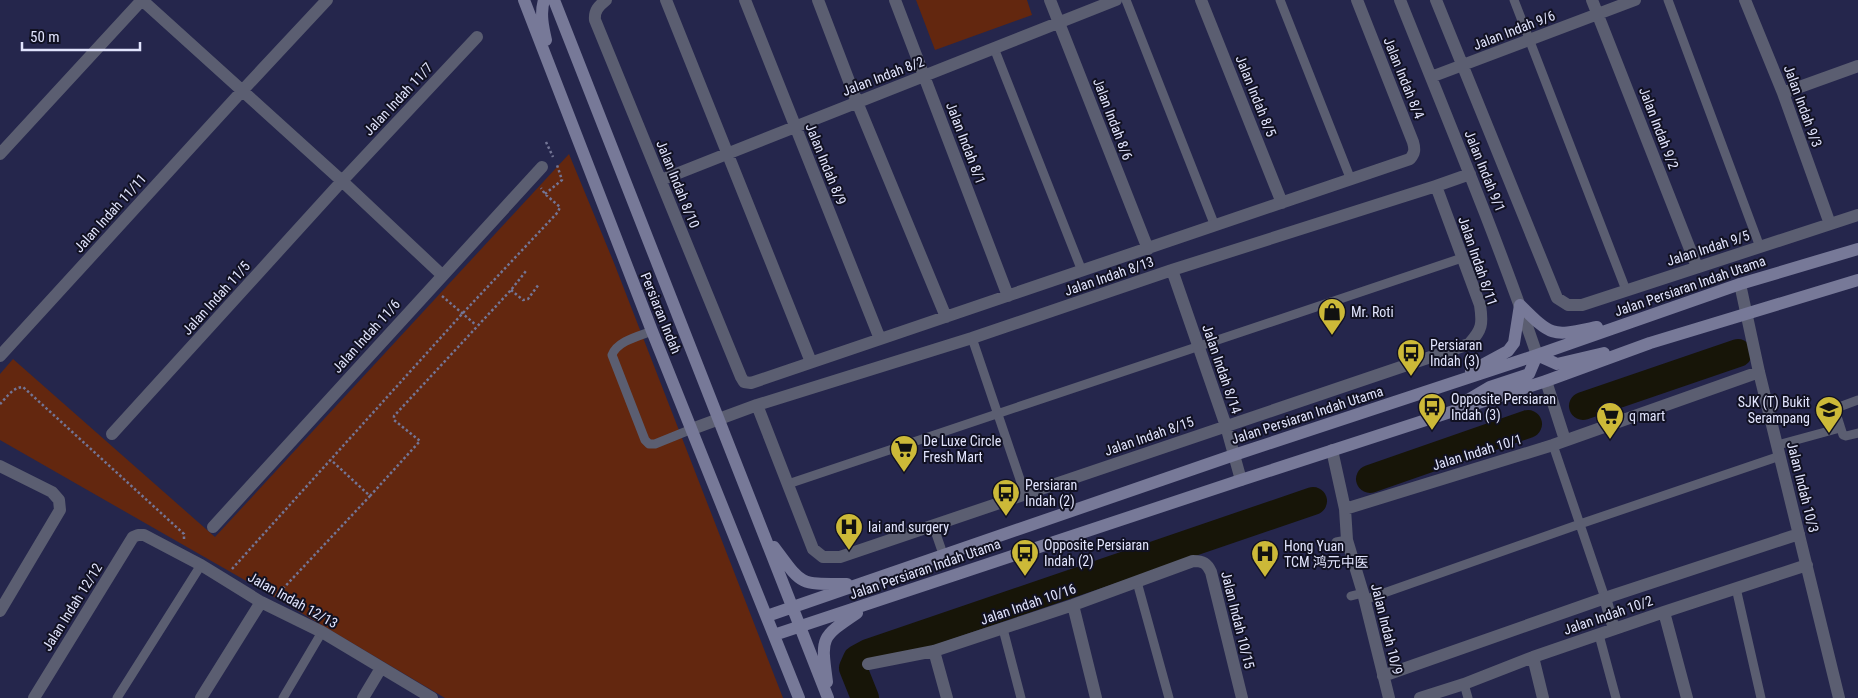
<svg xmlns="http://www.w3.org/2000/svg" width="1858" height="698" font-family="'Roboto Condensed','Noto Sans SC',sans-serif">
	<style>
		.green { fill: #63270f }
		.lines { fill: none; stroke-linecap: round; stroke-linejoin: round }
		.river { stroke: #171508; stroke-width: 28 }
		.path { stroke: #737595; stroke-width: 2.5; stroke-dasharray: 2.5 2.5; stroke-linecap: butt }
		.service { stroke: #5b5e71; stroke-width: 9 }
		.minor { stroke: #5b5e71; stroke-width: 12 }
		.secondary { stroke: #777998; stroke-width: 12 }
		.labels { text-anchor: middle; stroke-width: 4; stroke-linejoin: round; paint-order: stroke }
		.street-label { font-size: 14px; fill: #e1e4fd; stroke: #112 }
		.poi-label { font-size: 14px; fill: #e1e4fd; stroke: #112; text-anchor: start }
	</style>
	<rect width="100%" height="100%" fill="#25264c"/>
	<path class="green" d="M916 0H1027L1032 15 935 50Z
		M569 154 614 263 783 698H445L283 602 0 440V374L13 359 215 537Z"/>
	<g class="lines">
		<path class="river" d="M1583 406 1738 353
			M1370 479 1528 424
			M865 698 853 668 857 659 868 653 1313 501"/>
		<path class="path" d="M546 142 553 157
			M545 194 562 180 557 165
			M511 290 523 300 528 299 539 284
			M442 296 476 325
			M0 404C6 398 13 387 23 387L184 534V541
			M370 496 420 441 394 420V416L511 290 526 271
			M232 569 462 314 558 212 560 207 545 194 541 188
			M276 596 370 496 331 460"/>
		<path class="service" d="M1126 0 1215 226
			M1280 0 1351 180
			M1514 0 1626 290
			M1668 0 1760 247
			M994 48 1082 271
			M652 331C639 336 617 341 612 355L645 440 649 444H655L692 429
			M972 338 1025 494
			M1858 400 1839 407 1836 413 1843 435 1846 436 1858 433
			M1553 445 1605 598
			M1778 445 1840 428
			M788 484 1462 258
			M933 525 943 554
			M1336 542 1347 540
			M1137 582 1169 698
			M1736 588 1761 698
			M1351 596 1363 593
			M1364 600 1580 524 1780 456
			M1003 629 1021 698
			M1599 635 1616 698
			M1464 684 1468 698
			M117 698 201 565
			M283 698 322 632"/>
		<path class="minor" d="M142 0 342 181 442 275
			M606 0C599 6 594 10 595 20L741 377 744 382 751 383 1410 159C1415 153 1415 149 1413 142L1357 0
			M666 0 811 362
			M745 0 880 339
			M818 0 857 102 946 317
			M895 0 1008 296
			M1050 0 1148 249
			M1201 0 1282 203
			M1400 0C1447 118 1496 235 1537 355
			M1436 0 1557 298 1568 305H1582L1858 215
			M1592 0 1697 267
			M1745 0 1783 93 1830 224
			M1431 77 1635 0
			M1783 93 1858 66
			M0 154 142 0
			M661 180 1116 0
			M1172 270 1226 426 1241 480
			M1740 284 1759 372 1839 698
			M0 356 242 91 327 0
			M1546 381 1565 440
			M757 405 813 549 823 557H840L1469 344C1482 330 1483 324 1480 305L1436 186
			M692 429 757 405 972 338 1172 270 1436 186 1470 174
			M112 434 342 181 477 37
			M1332 450 1345 509 1347 540 1363 593 1389 698
			M0 466 52 492 59 500 60 510 0 611
			M1345 509 1553 445 1759 372
			M213 527 542 167
			M1605 598 1614 629
			M1073 605 1096 698
			M1664 612 1687 698
			M934 651 947 698
			M1533 657 1543 698
			M868 664 934 651 1073 605 1193 561C1203 561 1207 563 1211 572L1242 698
			M1383 676 1605 598 1799 534
			M34 698 133 537 138 535H144L201 565 261 602 322 632 432 698
			M201 698 261 602
			M363 698 381 668
			M1420 698 1464 684 1533 657 1664 612 1807 565"/>
		<path class="secondary" d="M524 0 652 331 799 698
			M544 0C540 13 543 27 546 40
			M554 0 828 698
			M1520 305C1553 338 1552 336 1597 327
			M1537 355 1557 364 1604 353
			M1471 371 1508 351 1514 343 1520 305
			M1468 400 1490 387 1529 374 1537 355
			M774 547C803 586 798 584 847 584
			M767 616 1234 455 1537 355 1740 284 1858 249
			M774 635 1241 480 1546 381 1650 343 1858 280
			M827 682C821 637 820 638 857 613"/>
	</g>
	<defs>
		<symbol id="shop-pin" viewBox="-11 -11 22 30"><path d="M0 17L-7.5 6A9.5 9.5 0 1 1 7.5 6Z" fill="#ccb938" stroke="#112"/><path d="M-5-2.5h2.3a2.7 3.5 0 0 1 5.4 0H5L5.5 6h-11ZM-1.5-2.5h3a1.5 2.3 0 0 0-3 0Z" fill="#111"/></symbol>
		<symbol id="bus-pin" viewBox="-11 -11 22 30"><path d="M0 17L-7.5 6A9.5 9.5 0 1 1 7.5 6Z" fill="#ccb938" stroke="#112"/><path d="M-5-6H5V4H4V6H2V4H-2V6H-4V4H-5ZM-3.5-4V0h7V-4ZM-3.5 1.2v1.5H-2V1.2ZM2 1.2v1.5H3.5V1.2Z" fill="#111"/></symbol>
		<symbol id="school-pin" viewBox="-11 -11 22 30"><path d="M0 17L-7.5 6A9.5 9.5 0 1 1 7.5 6Z" fill="#ccb938" stroke="#112"/><path d="M0-5L7-2L0 1L-7-2ZM-4 1L0 2.5L4 1V4Q0 6-4 4Z" fill="#111"/></symbol>
		<symbol id="supermarket-pin" viewBox="-11 -11 22 30"><path d="M0 17L-7.5 6A9.5 9.5 0 1 1 7.5 6Z" fill="#ccb938" stroke="#112"/><path d="M-6-5.5h2.5l.6 2H6L4.5 2H-2.5L-4.4-4H-6ZM-1.5 3.2a1.3 1.3 0 1 0 .1 0ZM3 3.2a1.3 1.3 0 1 0 .1 0Z" fill="#111"/></symbol>
		<symbol id="hospital-pin" viewBox="-11 -11 22 30"><path d="M0 17L-7.5 6A9.5 9.5 0 1 1 7.5 6Z" fill="#ccb938" stroke="#112"/><path d="M-5-5h3v3.5h4V-5h3V5h-3V1.5h-4V5h-3Z" fill="#111"/></symbol>
	</defs>
	<g fill-rule="evenodd">
		<use href="#shop-pin" x="1316" y="296" width="32" height="43"/>
		<use href="#bus-pin" x="1395" y="337" width="32" height="43"/>
		<use href="#bus-pin" x="1416" y="391" width="32" height="43"/>
		<use href="#school-pin" x="1813" y="394" width="32" height="43"/>
		<use href="#supermarket-pin" x="1594" y="400" width="32" height="43"/>
		<use href="#supermarket-pin" x="888" y="433" width="32" height="43"/>
		<use href="#bus-pin" x="990" y="477" width="32" height="43"/>
		<use href="#hospital-pin" x="833" y="511" width="32" height="43"/>
		<use href="#bus-pin" x="1009" y="537" width="32" height="43"/>
		<use href="#hospital-pin" x="1249" y="538" width="32" height="43"/>
	</g>
	<g class="labels">
		<g class="street-label">
			<text transform="translate(1514 30) rotate(-21)" y="5">Jalan Indah 9/6</text>
			<text transform="translate(883 76) rotate(-21)" y="5">Jalan Indah 8/2</text>
			<text transform="translate(1404 78) rotate(68)" y="5">Jalan Indah 8/4</text>
			<text transform="translate(1256 96) rotate(68)" y="5">Jalan Indah 8/5</text>
			<text transform="translate(398 99) rotate(-47)" y="5">Jalan Indah 11/7</text>
			<text transform="translate(1803 106) rotate(70)" y="5">Jalan Indah 9/3</text>
			<text transform="translate(1113 119) rotate(69)" y="5">Jalan Indah 8/6</text>
			<text transform="translate(1659 128) rotate(69)" y="5">Jalan Indah 9/2</text>
			<text transform="translate(966 143) rotate(69)" y="5">Jalan Indah 8/1</text>
			<text transform="translate(826 164) rotate(68)" y="5">Jalan Indah 8/9</text>
			<text transform="translate(1485 171) rotate(68)" y="5">Jalan Indah 9/1</text>
			<text transform="translate(678 184) rotate(68)" y="5">Jalan Indah 8/10</text>
			<text transform="translate(110 213) rotate(-48)" y="5">Jalan Indah 11/11</text>
			<text transform="translate(1708 248) rotate(-18)" y="5">Jalan Indah 9/5</text>
			<text transform="translate(1478 261) rotate(71)" y="5">Jalan Indah 8/11</text>
			<text transform="translate(1109 276) rotate(-19)" y="5">Jalan Indah 8/13</text>
			<text transform="translate(1690 286) rotate(-19)" y="5">Jalan Persiaran Indah Utama</text>
			<text transform="translate(216 298) rotate(-48)" y="5">Jalan Indah 11/5</text>
			<text transform="translate(661 313) rotate(68)" y="5">Persiaran Indah</text>
			<text transform="translate(366 336) rotate(-48)" y="5">Jalan Indah 11/6</text>
			<text transform="translate(1222 369) rotate(71)" y="5">Jalan Indah 8/14</text>
			<text transform="translate(1307 415) rotate(-18)" y="5">Jalan Persiaran Indah Utama</text>
			<text transform="translate(1149 436) rotate(-19)" y="5">Jalan Indah 8/15</text>
			<text transform="translate(1477 452) rotate(-17)" y="5">Jalan Indah 10/1</text>
			<text transform="translate(1803 487) rotate(76)" y="5">Jalan Indah 10/3</text>
			<text transform="translate(925 569) rotate(-19)" y="5">Jalan Persiaran Indah Utama</text>
			<text transform="translate(293 600) rotate(29)" y="5">Jalan Indah 12/13</text>
			<text transform="translate(1028 604) rotate(-19)" y="5">Jalan Indah 10/16</text>
			<text transform="translate(72 607) rotate(-58)" y="5">Jalan Indah 12/12</text>
			<text transform="translate(1608 615) rotate(-19)" y="5">Jalan Indah 10/2</text>
			<text transform="translate(1238 620) rotate(76)" y="5">Jalan Indah 10/15</text>
			<text transform="translate(1387 629) rotate(76)" y="5">Jalan Indah 10/9</text>
		</g>
		<g class="poi-label">
			<text x="1351" y="317">Mr. Roti</text>
			<text x="1430" y="350">Persiaran<tspan x="1430" dy="16">Indah (3)</tspan></text>
			<text x="1451" y="404">Opposite Persiaran<tspan x="1451" dy="16">Indah (3)</tspan></text>
			<text x="1810" y="407" text-anchor="end">SJK (T) Bukit<tspan x="1810" dy="16">Serampang</tspan></text>
			<text x="1629" y="421">q mart</text>
			<text x="923" y="446">De Luxe Circle<tspan x="923" dy="16">Fresh Mart</tspan></text>
			<text x="1025" y="490">Persiaran<tspan x="1025" dy="16">Indah (2)</tspan></text>
			<text x="868" y="532">lai and surgery</text>
			<text x="1044" y="550">Opposite Persiaran<tspan x="1044" dy="16">Indah (2)</tspan></text>
			<text x="1284" y="551">Hong Yuan<tspan x="1284" dy="16">TCM 鸿元中医</tspan></text>
		</g>
	</g>
	<path d="M22 42v8h118v-8" fill="none" stroke="#e1e4fd" stroke-width="2.5"/>
	<text x="30" y="42" font-size="15" fill="#e1e4fd" stroke="#111122" stroke-width="4" paint-order="stroke">50 m</text>
</svg>
